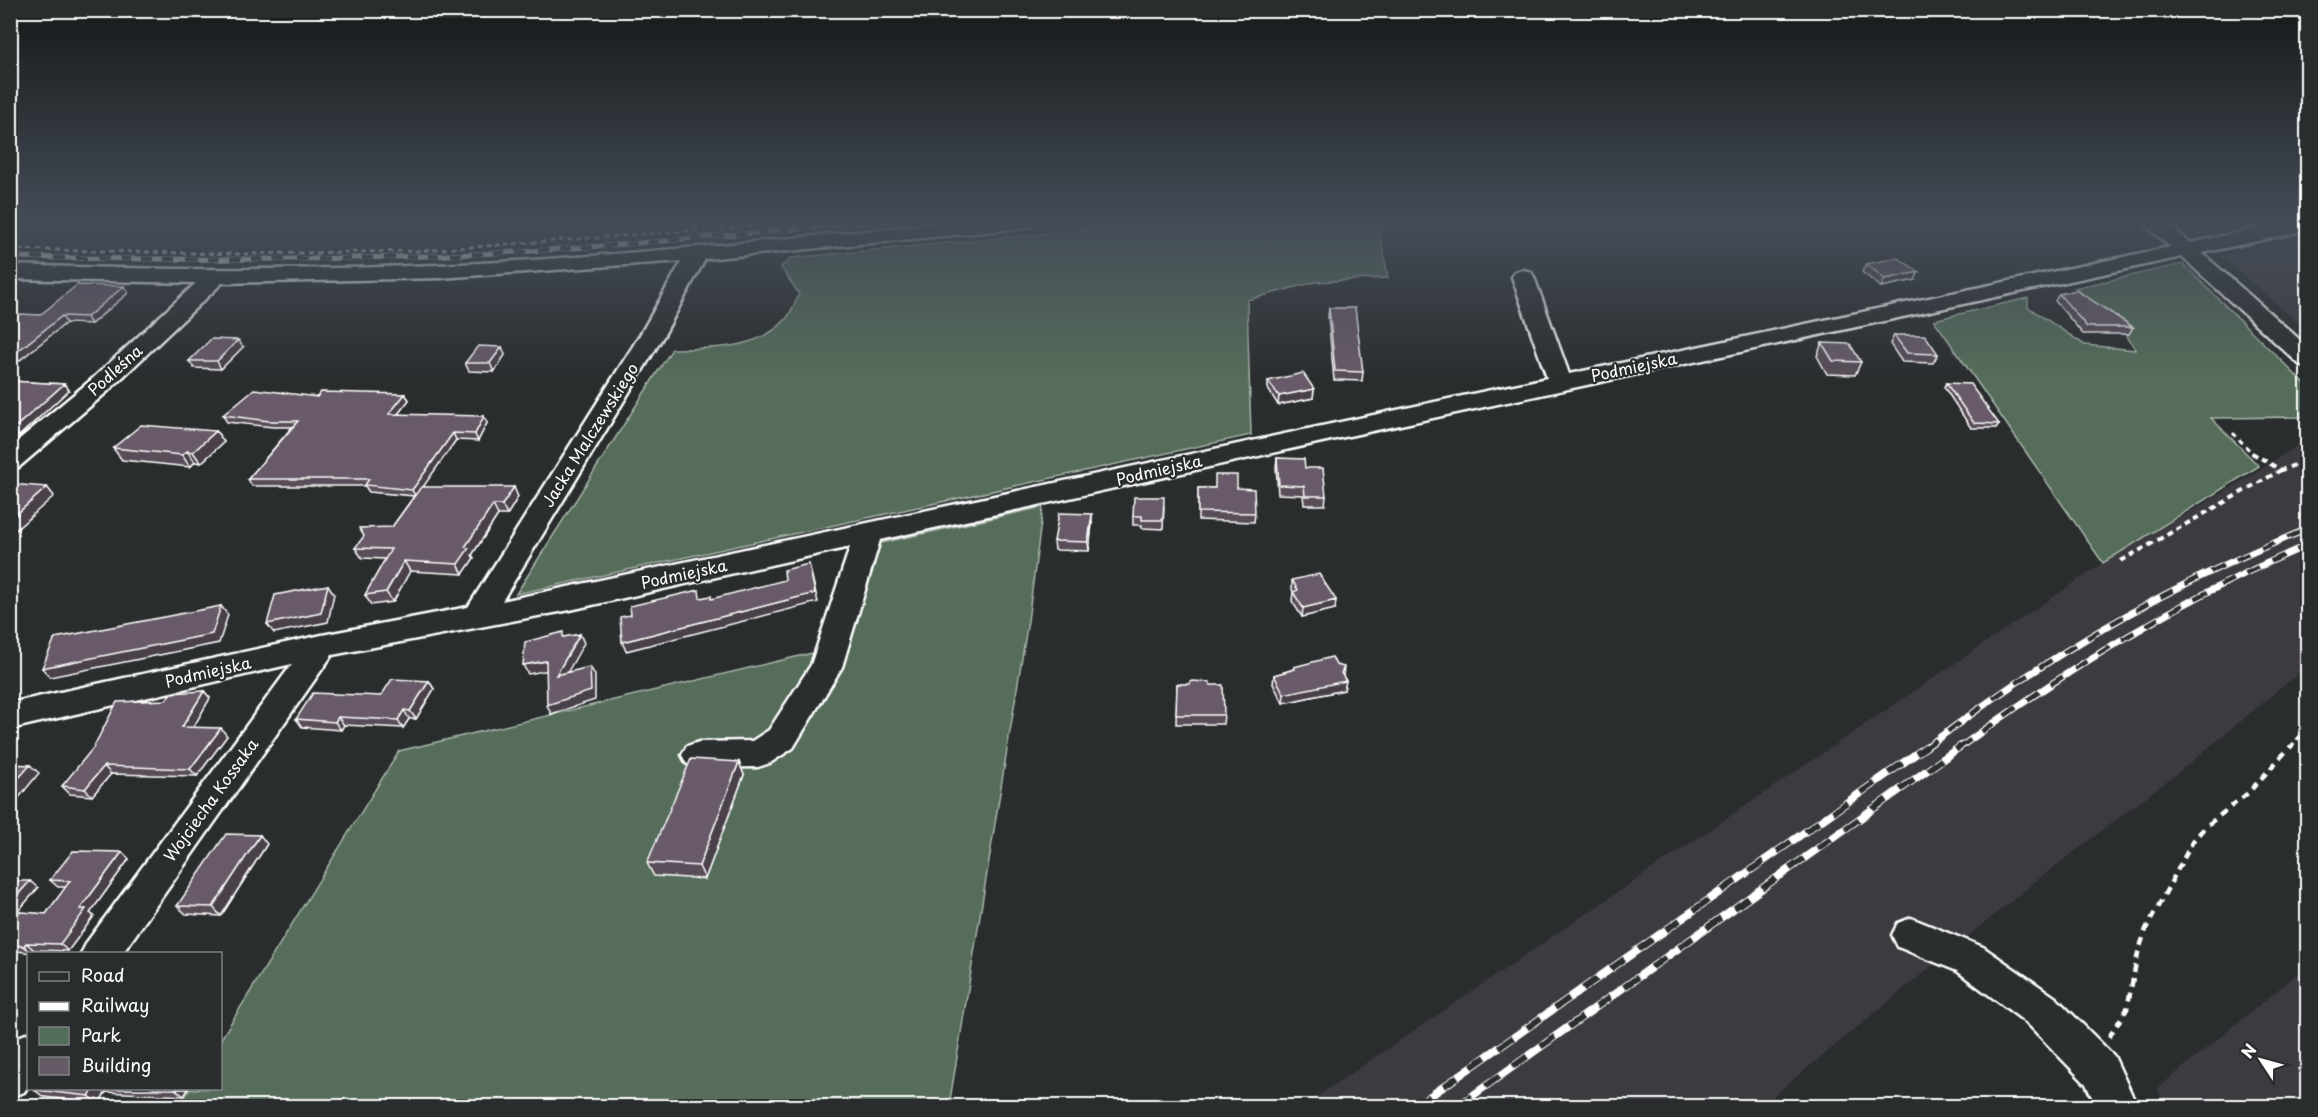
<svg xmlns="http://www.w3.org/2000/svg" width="2318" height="1117" font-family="'Playpen Sans',sans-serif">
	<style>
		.built { fill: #3c3a3f }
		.green { fill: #546d5a; stroke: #aab6ac; stroke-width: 1.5 }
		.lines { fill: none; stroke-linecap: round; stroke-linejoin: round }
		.minor-casing { stroke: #fff; stroke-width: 5 }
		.path-far2 { stroke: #fff; stroke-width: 3; stroke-dasharray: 5 4; stroke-linecap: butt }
		.path-far1 { stroke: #fff; stroke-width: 4; stroke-dasharray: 6 4.5; stroke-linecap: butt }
		.path { stroke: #fff; stroke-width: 4.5; stroke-dasharray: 8 6; stroke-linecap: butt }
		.minor { fill: #2a2d2e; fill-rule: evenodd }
		.rail-far2-casing { stroke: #fff; stroke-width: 5 }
		.rail-far1-casing { stroke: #fff; stroke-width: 7 }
		.rail-casing { stroke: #fff; stroke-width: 8 }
		.rail-far2 { stroke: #2a2d2e; stroke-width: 4; stroke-dasharray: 11; stroke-linecap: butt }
		.rail-far1 { stroke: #2a2d2e; stroke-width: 4.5; stroke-dasharray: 14; stroke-linecap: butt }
		.rail { stroke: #2a2d2e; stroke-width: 6; stroke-dasharray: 17; stroke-linecap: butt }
		.wall { fill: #594d59; stroke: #fff; stroke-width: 1.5 }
		.shaded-wall { fill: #483f48; stroke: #fff; stroke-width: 1.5 }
		.building { fill: #675a67; stroke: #fff; stroke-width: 1.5 }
		.labels { text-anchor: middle; stroke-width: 4.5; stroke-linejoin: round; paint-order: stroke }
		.street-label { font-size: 16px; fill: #fff; stroke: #2a2d2e }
	</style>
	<rect width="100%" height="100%" fill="#2a2d2e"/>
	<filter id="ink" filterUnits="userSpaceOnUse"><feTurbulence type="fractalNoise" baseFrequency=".0167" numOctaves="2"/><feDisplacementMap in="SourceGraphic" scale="12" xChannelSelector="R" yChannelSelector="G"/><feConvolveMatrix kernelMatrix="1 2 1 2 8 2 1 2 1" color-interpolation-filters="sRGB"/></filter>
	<g filter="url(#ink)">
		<path class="built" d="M2307 236H2308L2307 330 2220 256Z
			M2307 439V666L2184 768 2037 880 1761 1106H1303L2103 563 2252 475Z
			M2307 966V1106H2166L2157 1089Z"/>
		<path class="green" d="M1164 222H1378L1388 278 1315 282 1247 300 1251 435 516 594 672 349C709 348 758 351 786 319 792 312 795 302 799 294L781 267 791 258Z
			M2183 264 2307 386V417L2211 418 2259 466 2103 563 1934 320 2028 298V307L2085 345 2136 350 2119 324 2075 288Z
			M1043 507 1028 621 949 1106H179L190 1089 220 1088 221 1039 399 751 825 650 859 548Z"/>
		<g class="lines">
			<defs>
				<path id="minor" d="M956 222H1035L1032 226 1025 228 705 259 664 335 502 601 1547 378 1512 277 1515 272 1523 270 1531 272 1534 277 1569 374 2170 247 2142 222H2165L2190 243 2287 222H2308V230L2202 253 2308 347V367L2300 365 2182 257 1349 436 880 540 842 667 793 748 770 763 758 767 699 768 687 764 682 755 687 746 699 742 752 741 769 730 811 665 850 547 570 610 332 655 122 954H81L87 942 292 664 10 729V703L322 635 468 607 640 335 682 261 440 278 222 283 108 391 19 467 10 469V447L90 381 196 283 10 279V265C174 271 337 271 501 262 653 253 804 237 956 222Z
					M1911 918 1983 947 2056 998 2114 1056 2137 1106H2096L2086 1084 2028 1024 1957 971 1898 947 1892 935 1898 923Z
					M28 1033V1086L24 1092 10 1098V1044L14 1039Z"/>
			</defs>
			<use href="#minor" class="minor-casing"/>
			<path class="path-far2" d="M10 249 238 254 417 251 806 222
				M2233 433 2254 455"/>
			<path class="path-far1" d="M2252 453 2281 470 2308 460
				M2121 561 2281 470
				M2290 748 2308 728"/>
			<path class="path" d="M2109 1037 2127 1009 2138 953 2146 929 2193 841 2204 828 2248 793 2291 746"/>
			<use href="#minor" class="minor"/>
			<defs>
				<path id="rail-far2" d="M10 257C189 260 368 262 546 250 657 243 767 231 877 222"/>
				<path id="rail-far1" d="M1925 748C1961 722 1996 695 2033 672 2120 615 2212 567 2308 529
					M1959 748C2069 668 2182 598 2308 545"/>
				<path id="rail" d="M1416 1106 1927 746
					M1458 1106 1961 746"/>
			</defs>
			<use href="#rail-far2" class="rail-far2-casing"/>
			<use href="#rail-far1" class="rail-far1-casing"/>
			<use href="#rail" class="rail-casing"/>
			<use href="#rail-far2" class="rail-far2"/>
			<use href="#rail-far1" class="rail-far1"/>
			<use href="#rail" class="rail"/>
		</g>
		<path class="wall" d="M1866 264 1915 280 1881 287 1862 272Z
			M128 293 91 324 66 323 10 368V320L40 315Z
			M2059 294 2133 327 2129 334H2083L2055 301Z
			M1329 308 1363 372 1362 381 1334 380 1328 316Z
			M1894 335 1938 354 1933 363 1902 362 1890 344Z
			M1822 343 1861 362 1855 375 1827 374 1817 356Z
			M243 347 221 369 194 368 189 361Z
			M502 347 505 355 494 372 469 371 465 363Z
			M10 381 64 384 69 390 19 436H10Z
			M1268 381 1314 389 1313 398 1278 405 1268 389Z
			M1946 383 1999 424 1996 428H1971L1944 387Z
			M405 394 409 400 398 414 487 423 478 441 456 440 422 487 518 497 507 515H498L472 555 474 558 463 574 410 571 393 602 371 605 365 595 385 559 362 558 355 548 392 527 414 496 369 492 365 486H252L248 479 292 427H273L227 422 223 415 317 397Z
			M216 431 224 442 201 463 195 462 190 467 122 460 113 448Z
			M1277 458 1305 468 1326 496 1325 505H1304L1303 495 1278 494 1276 467Z
			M1198 488H1237L1255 513 1254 522 1198 520Z
			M1164 506 1163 529 1142 528V525H1133V516Z
			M1092 523 1089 551 1055 550 1054 541Z
			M1292 580 1335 609 1302 617 1292 601 1293 592 1292 589Z
			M1294 667 1343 676 1344 690 1283 703 1273 684 1274 675 1294 669Z
			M429 681 434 689 416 719H409L403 728 344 725 341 730 302 727 296 719 381 696Z
			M1177 684 1210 685 1224 715 1223 724H1176Z
			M204 691 210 698 193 728 227 736 197 776 111 774 92 796 70 794 62 786 166 700Z
			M739 762 744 775 705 879 654 876 647 863Z
			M267 844 221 916 186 914 177 906Z
			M122 852 129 859 90 913 94 916 68 951 34 950 32 953 10 950V881L38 888 17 912 46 914 66 887H58L50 880Z
			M2307 1062V1085L2298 1069Z
			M35 1089H188L184 1096 106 1092 99 1103 44 1097 34 1090Z"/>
		<path class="shaded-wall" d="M1919 272 1915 280 1881 287 1885 279Z
			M124 286 128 293 91 324 87 317Z
			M62 316 66 323 10 368V357Z
			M238 340 243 347 221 369 217 361Z
			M502 347 505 355 494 372 490 363Z
			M64 384 69 390 19 436 13 429Z
			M1314 389 1313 398 1278 405 1279 396Z
			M405 394 409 400 393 420 389 414Z
			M484 416 487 423 478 441 475 434Z
			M216 431 224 442 201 463 193 452Z
			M453 433 456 440 416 497 412 490Z
			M187 451 195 462 190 467 182 455Z
			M47 487 54 496 10 535V520Z
			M514 487 518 497 507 515 502 505Z
			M493 505 498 515 472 555 474 558 463 574 458 564 465 547Z
			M1092 514V523L1089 551 1088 542Z
			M404 561 410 571 393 602 386 592Z
			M809 564 818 602 626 651 622 642 815 593Z
			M328 585 334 594 328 622 274 633 267 624Z
			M1336 600 1335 609 1302 617 1303 608Z
			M221 606 228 615 219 643 50 677 42 668Z
			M580 634 584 643 561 684 556 675Z
			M546 661 550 670 528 674 523 665Z
			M590 667 595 675V700L551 714 547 705Z
			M1344 667 1343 676 1346 681 1344 690 1283 703 1284 694 1341 673Z
			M429 681 434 689 416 719 410 711Z
			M204 691 210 698 189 735 182 727Z
			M404 710 409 719 403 728 398 720Z
			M338 717 344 725 341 730 335 722Z
			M221 728 227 736 197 776 190 769Z
			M739 762 744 775 705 879 699 866Z
			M30 765 39 773 12 806 10 805V788Z
			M104 766 111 774 92 796 85 789Z
			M260 835 267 844 221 916 213 907Z
			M122 852 129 859 90 913 94 916 68 951 60 944 80 909Z
			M30 881 38 888 12 918 10 917V903Z
			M26 943 34 950 32 953 24 946Z
			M94 1089H101L106 1092 99 1103 89 1096Z
			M175 1089H188L184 1096Z"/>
		<path class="building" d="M1898 258 1919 272 1885 279 1866 264Z
			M77 285 124 286 87 317 62 316 10 357V320L20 314 40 315Z
			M2076 290 2133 327H2087L2059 294Z
			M1329 308H1355L1363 372 1335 371Z
			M1894 335H1925L1938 354 1907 353Z
			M211 339 238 340 217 361H189Z
			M1822 343 1850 344 1861 362 1833 361Z
			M478 346 502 347 490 363H465Z
			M1303 373 1314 389 1279 396 1268 381Z
			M10 381 64 384 13 429H10Z
			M1946 383 1970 384 1999 424 1974 423Z
			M254 389 317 397 321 392 405 394 389 414 484 416 475 434 453 433 412 490 365 485 369 479H248L298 421H269L223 415Z
			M141 425 216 431 193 452 187 451 182 455 113 448Z
			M1277 458 1304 459 1305 468H1323L1326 496H1305L1304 486 1279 485Z
			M1215 475H1237V488L1254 489 1255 513 1198 512V488H1215Z
			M10 484 47 487 10 520Z
			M421 487H514L502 505H493L465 547 469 548 458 564 404 561 386 592 365 595 391 549 355 548 364 536 359 528 392 527Z
			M1134 497H1164L1163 520H1142V516H1133Z
			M1059 513 1092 514 1088 542 1054 541Z
			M809 564 815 593 622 642 620 617 631 615 630 606 699 590 700 598 711 596V599L785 580 784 570Z
			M1319 574 1336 600 1303 608 1293 592 1298 590 1292 580Z
			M328 585 321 613 267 624 275 595Z
			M221 606 212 634 42 668 55 638Z
			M563 632V637L580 634 556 675 590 667 591 691 547 705 546 661 523 665 525 642Z
			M1332 657 1336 665 1344 667 1341 673 1346 681 1284 694 1274 675 1295 669 1294 667Z
			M392 679 429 681 410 711 404 710 398 720 338 717 335 722 296 719 313 693 381 696Z
			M1190 681 1210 682V685H1223L1224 715H1176L1177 684H1190Z
			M204 691 182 727 221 728 190 769 104 766 85 789 62 786 93 748 117 702 166 700 171 693Z
			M691 759 739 762 699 866 647 863Z
			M10 764 30 765 10 788Z
			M226 834 260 835 213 907 177 906Z
			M73 851 122 852 80 909H86L60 944 26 943 24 946 10 945V911L46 914 70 881 50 880Z
			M10 881H30L10 903Z
			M35 1089H94L89 1096 34 1090Z"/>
	</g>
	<linearGradient id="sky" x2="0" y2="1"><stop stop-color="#171919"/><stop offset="0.59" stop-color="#444c57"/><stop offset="1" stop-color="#444c57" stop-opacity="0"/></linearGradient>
	<rect width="2318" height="379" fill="url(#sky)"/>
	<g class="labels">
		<g class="street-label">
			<text transform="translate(1634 367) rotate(-12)" y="6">Podmiejska</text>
			<text transform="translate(115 370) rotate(-42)" y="6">Podleśna</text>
			<text transform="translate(590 435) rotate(-58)" y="6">Jacka Malczewskiego</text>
			<text transform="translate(1159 470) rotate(-13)" y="6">Podmiejska</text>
			<text transform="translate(684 574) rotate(-12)" y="6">Podmiejska</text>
			<text transform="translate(208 672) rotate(-13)" y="6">Podmiejska</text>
			<text transform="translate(211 800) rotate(-54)" y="6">Wojciecha Kossaka</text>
		</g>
	</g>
	<rect width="2318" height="1117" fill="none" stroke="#2a2d2e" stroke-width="36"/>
	<rect x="18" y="18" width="2282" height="1081" fill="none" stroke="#fff" stroke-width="2" filter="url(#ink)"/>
	<rect x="27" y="952" width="195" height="138" fill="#2a2d2e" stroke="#7f8182" stroke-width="1.5"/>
	<rect x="39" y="972" width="30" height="9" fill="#2a2d2e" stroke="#7f8182" stroke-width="1.5"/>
	<text x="81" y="982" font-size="18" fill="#ffffff">Road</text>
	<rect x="39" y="1002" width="30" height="9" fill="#ffffff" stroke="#7f8182" stroke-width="1.5"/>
	<text x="81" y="1012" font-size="18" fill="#ffffff">Railway</text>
	<rect x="39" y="1027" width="30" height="18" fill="#546d5a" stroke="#7f8182" stroke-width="1.5"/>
	<text x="81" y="1042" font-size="18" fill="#ffffff">Park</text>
	<rect x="39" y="1057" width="30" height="18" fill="#675a67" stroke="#7f8182" stroke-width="1.5"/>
	<text x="81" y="1072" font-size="18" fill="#ffffff">Building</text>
	<g transform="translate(2261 1060) rotate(306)" stroke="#2a2d2e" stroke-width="4.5" paint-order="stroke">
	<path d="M0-4.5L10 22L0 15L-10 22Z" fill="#ffffff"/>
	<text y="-9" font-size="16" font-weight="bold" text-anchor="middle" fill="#ffffff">N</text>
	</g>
</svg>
